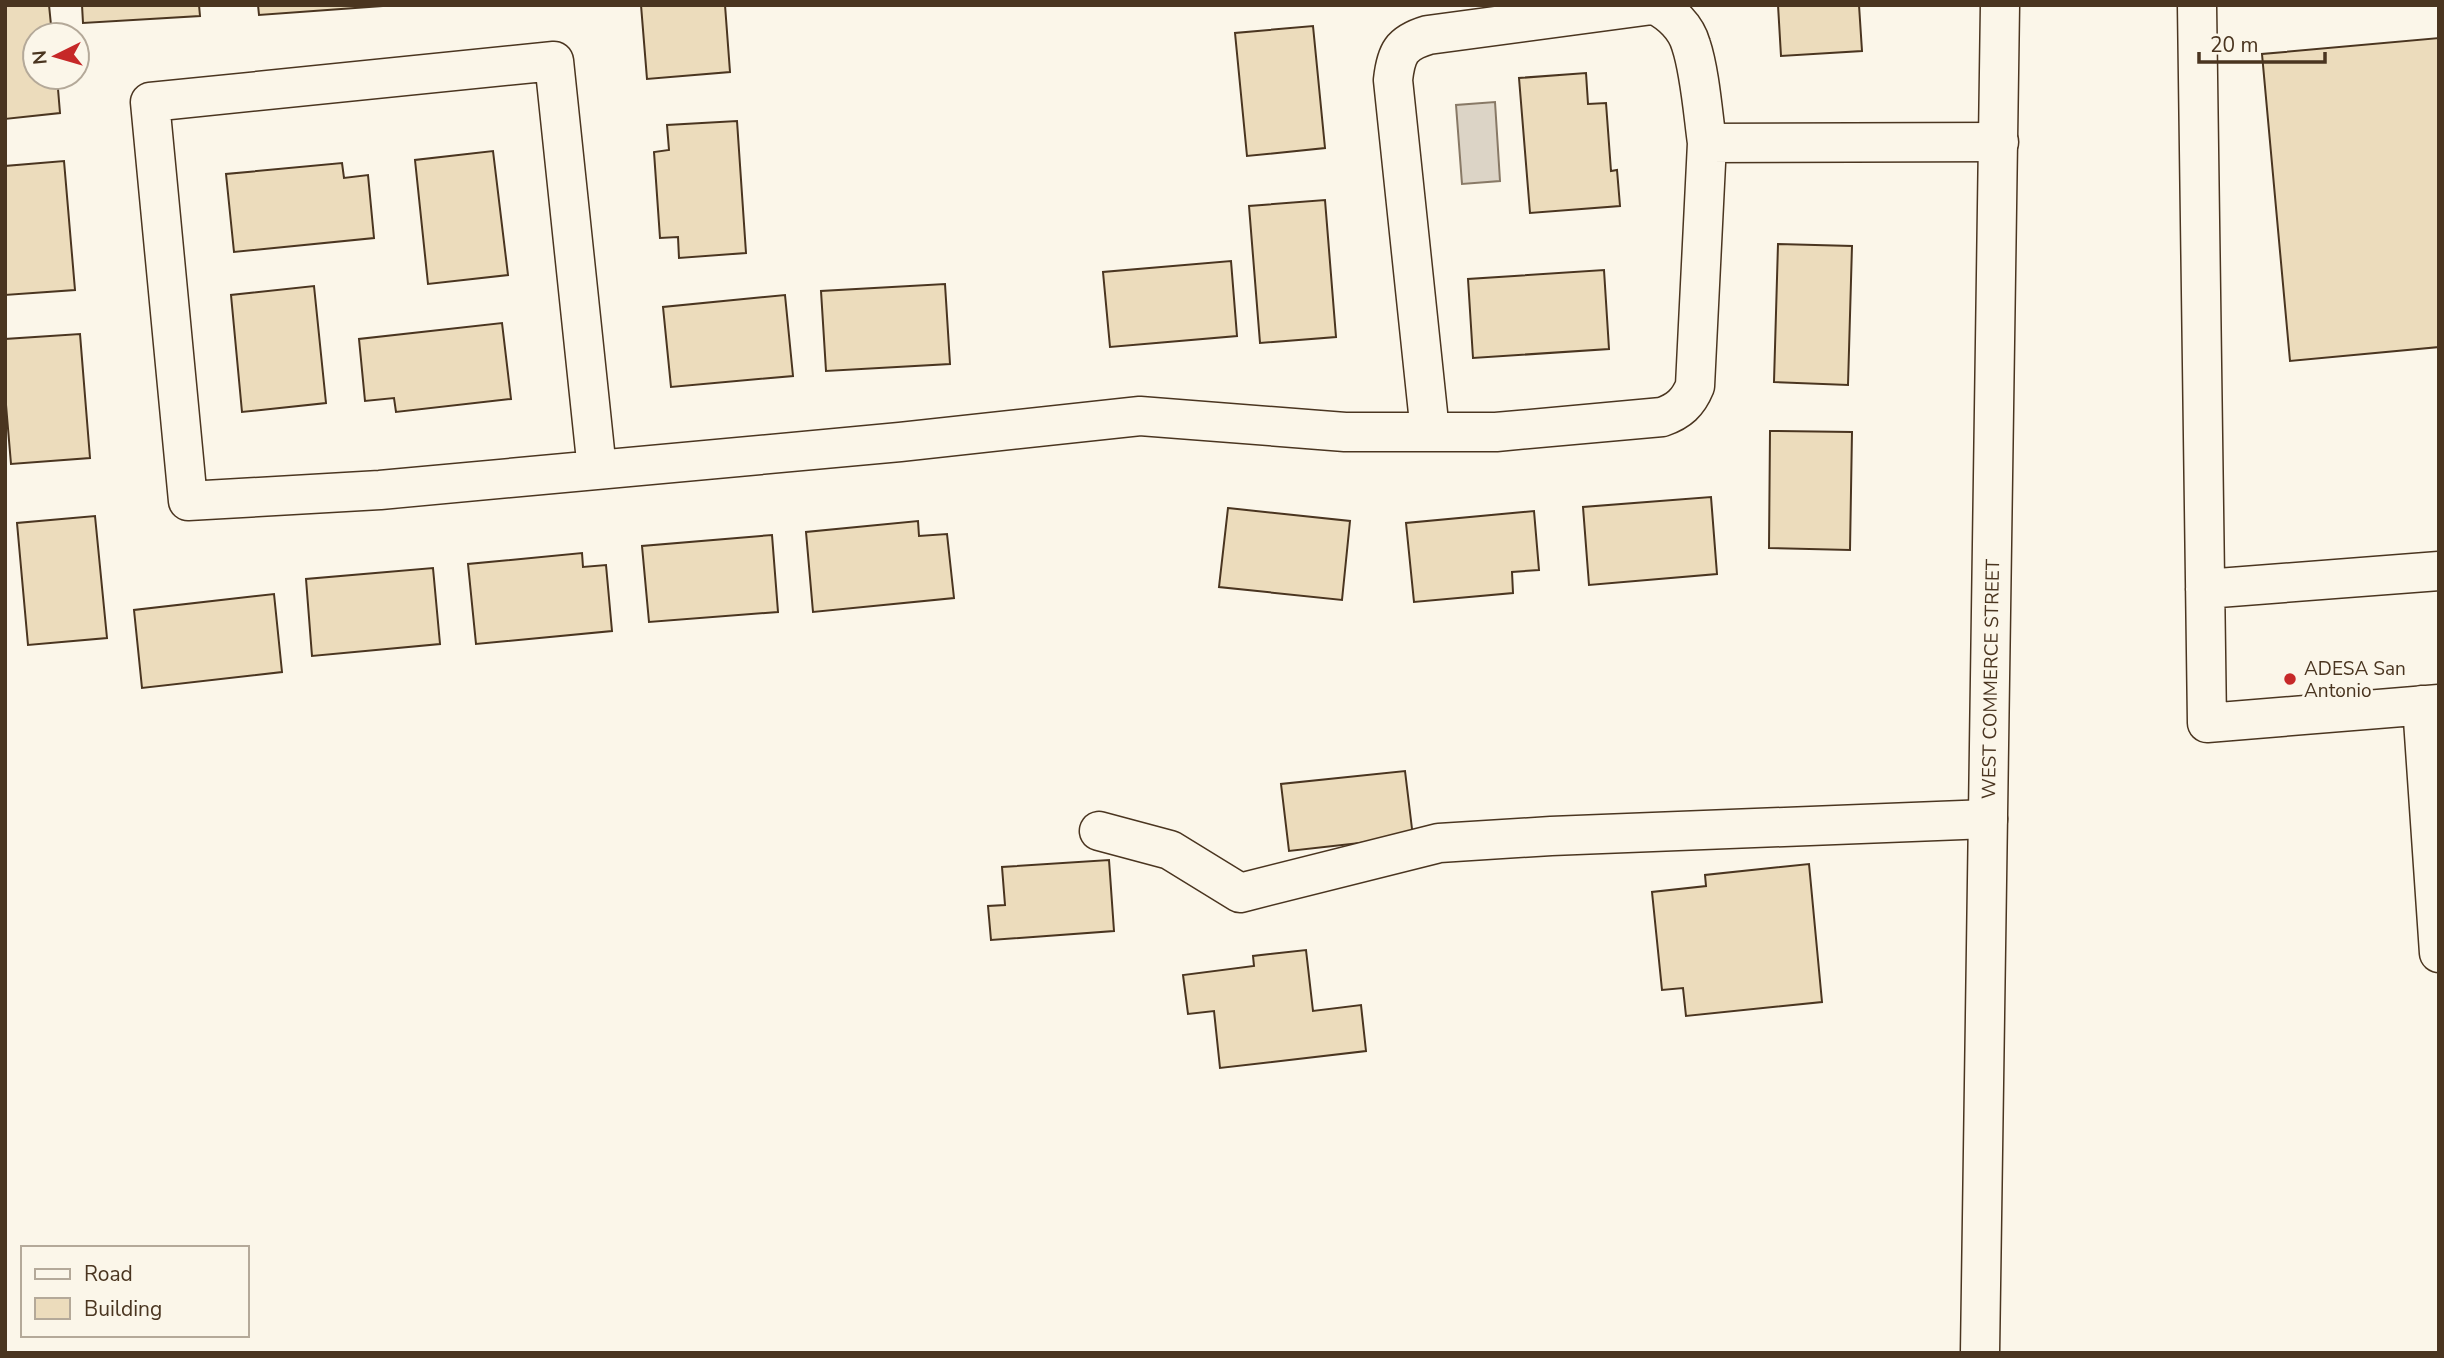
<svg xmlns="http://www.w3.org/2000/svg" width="2444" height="1358" font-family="'Nunito Sans',sans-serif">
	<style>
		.water { fill: #dcd4c6; stroke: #887966; stroke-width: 2 }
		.building { fill: #ecdcbc; stroke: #4a3520; stroke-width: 2 }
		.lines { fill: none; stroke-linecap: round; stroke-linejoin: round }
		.minor-casing { stroke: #4a3520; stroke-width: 41 }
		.major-casing { stroke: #4a3520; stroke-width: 41 }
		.minor { stroke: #fbf6e9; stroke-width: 38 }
		.major { stroke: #fbf6e9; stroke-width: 38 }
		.poi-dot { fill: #c62828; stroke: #fbf6e9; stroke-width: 2.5 }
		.labels { text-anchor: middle; stroke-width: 5; stroke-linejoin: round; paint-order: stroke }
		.poi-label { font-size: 19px; fill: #4a3520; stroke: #fbf6e9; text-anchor: start }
		.street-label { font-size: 19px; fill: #4a3520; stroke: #fbf6e9 }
	</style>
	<rect width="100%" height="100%" fill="#fbf6e9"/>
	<path class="water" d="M1495 102 1500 181 1462 184 1456 105Z"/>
	<path class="building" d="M5 5H49L52 35H35V77H57L60 113 5 119Z
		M82 5H199L200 16 83 23Z
		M258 5H382V6L259 15Z
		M641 5H725L730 72 647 79Z
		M1778 5H1859L1862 51 1781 56Z
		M1313 26 1325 148 1247 156 1235 33Z
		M2439 38V347L2290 361 2262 54Z
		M1586 73 1588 104 1606 103 1611 171 1617 170 1620 206 1530 213 1519 78Z
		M737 121 746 253 679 258 678 237 660 238 654 152 669 150 667 125Z
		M493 151 508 275 428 284 415 160Z
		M64 161 75 290 5 295V166Z
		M342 163 344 178 368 175 374 238 234 252 226 174Z
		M1325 200 1336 337 1260 343 1249 206Z
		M1778 244 1852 246 1848 385 1774 382Z
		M1231 261 1237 336 1110 347 1103 272Z
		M1604 270 1609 349 1473 358 1468 279Z
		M945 284 950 364 826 371 821 291Z
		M314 286 326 403 242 412 231 295Z
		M785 295 793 376 671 387 663 307Z
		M502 323 511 399 396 412 394 398 365 401 359 339Z
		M80 334 90 458 11 464 5 393V339Z
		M1770 431 1852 432 1850 550 1769 548Z
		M1711 497 1717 574 1589 585 1583 507Z
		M1228 508 1350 521 1342 600 1219 587Z
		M1534 511 1539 570 1512 572 1513 593 1414 602 1406 523Z
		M95 516 107 638 28 645 17 523Z
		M918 521 919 536 947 534 954 598 813 612 806 532Z
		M772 535 778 612 649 622 642 546Z
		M582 553 583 567 606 565 612 631 476 644 468 564Z
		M433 568 440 644 312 656 306 579Z
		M274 594 282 672 142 688 134 610Z
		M1405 771 1413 837 1289 851 1281 784Z
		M1109 860 1114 931 991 940 988 906 1005 905 1002 867Z
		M1809 864 1822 1002 1686 1016 1683 988 1662 990 1652 892 1706 886 1705 875Z
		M1306 950 1313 1011 1361 1005 1366 1051 1220 1068 1214 1011 1188 1014 1183 975 1254 966 1253 956Z"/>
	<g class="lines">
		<defs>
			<path id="minor" d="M1655 5C1671 13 1686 27 1691 45 1700 72 1703 114 1707 143
				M2197 5 2207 723 2439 704
				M1430 432 1393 80C1396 53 1401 43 1428 35L1652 5
				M597 470 554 61 150 102 188 501 380 490 900 442 1140 416 1345 432H1496L1662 417C1679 411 1688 403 1695 386L1707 143 1999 142
				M2205 589 2439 571
				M2422 705 2439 953
				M1099 831 1170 850 1240 893 1439 843 1551 836 1988 819"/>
			<path id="major" d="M1980 1353 2000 5"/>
		</defs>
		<use href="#minor" class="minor-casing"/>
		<use href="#major" class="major-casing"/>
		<use href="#minor" class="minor"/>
		<use href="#major" class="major"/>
	</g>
	<circle class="poi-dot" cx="2290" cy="679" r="7"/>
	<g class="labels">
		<g class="poi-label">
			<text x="2304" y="675">ADESA San<tspan x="2304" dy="22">Antonio</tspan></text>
		</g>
		<g class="street-label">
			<text transform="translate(1990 679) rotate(-89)" y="7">WEST COMMERCE STREET</text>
		</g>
	</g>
	<rect width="2444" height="1358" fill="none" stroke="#4a3520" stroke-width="14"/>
	<rect x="21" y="1246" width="228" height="91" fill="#fbf6e9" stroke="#b4a999" stroke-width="2"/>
	<rect x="35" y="1269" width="35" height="10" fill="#fbf6e9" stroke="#b4a999" stroke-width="2"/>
	<text x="84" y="1281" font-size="21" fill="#4a3520">Road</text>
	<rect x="35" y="1298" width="35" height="21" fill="#ecdcbc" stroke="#b4a999" stroke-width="2"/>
	<text x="84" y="1316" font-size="21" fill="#4a3520">Building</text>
	<g transform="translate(56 56) rotate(265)"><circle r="33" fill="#fbf6e9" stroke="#b4a999" stroke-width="2"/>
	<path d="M0-5L12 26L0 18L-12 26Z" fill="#c62828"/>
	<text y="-10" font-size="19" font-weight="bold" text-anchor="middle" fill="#4a3520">N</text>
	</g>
	<path d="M2199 52v10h126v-10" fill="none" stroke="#4a3520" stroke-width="3.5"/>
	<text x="2210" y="52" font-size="21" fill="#4a3520" stroke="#fbf6e9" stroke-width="5" paint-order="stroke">20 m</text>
</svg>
